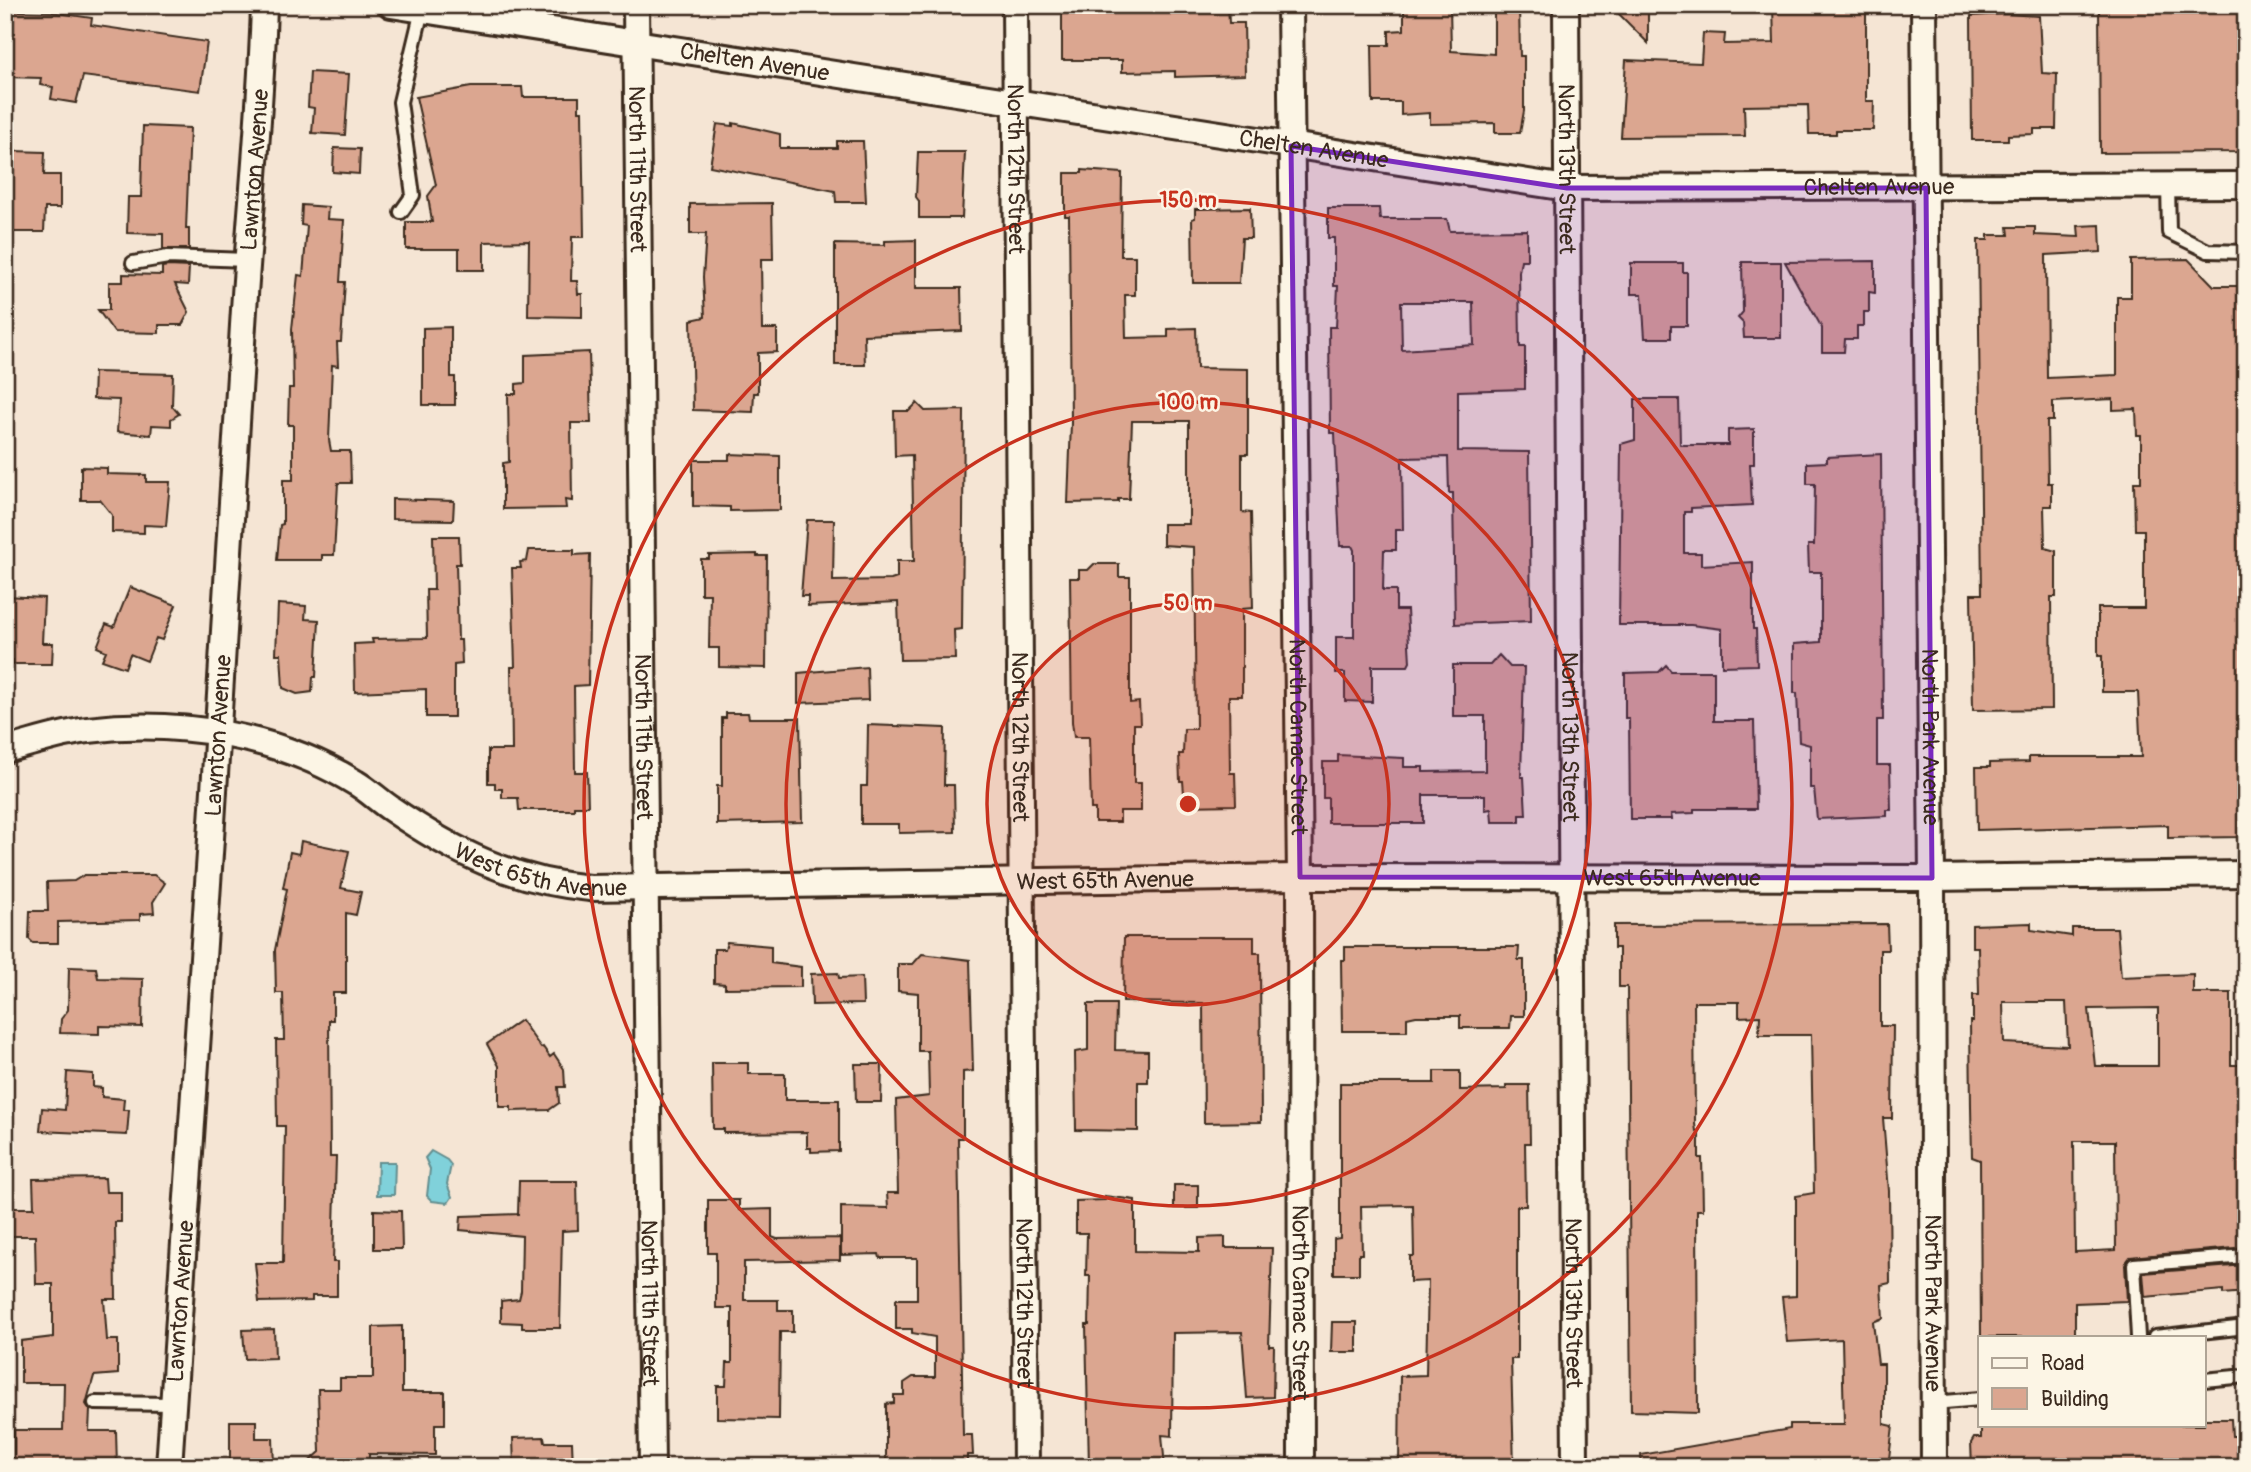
<svg xmlns="http://www.w3.org/2000/svg" width="2251" height="1472" font-family="Pangolin,sans-serif">
	<style>
		.water { fill: #80d1da; stroke: #648e8f; stroke-width: 2 }
		.building { fill: #dba690; stroke: #3b2a1e; stroke-width: 2; fill-rule: evenodd }
		.lines { fill: none; stroke-linecap: round; stroke-linejoin: round }
		.service-casing { stroke: #3b2a1e; stroke-width: 18 }
		.minor-casing { stroke: #3b2a1e; stroke-width: 30 }
		.service { stroke: #fcf5e5; stroke-width: 12 }
		.minor { stroke: #fcf5e5; stroke-width: 24 }
		.marked { fill: #7b2cbf; fill-opacity: 0.2; stroke: #7b2cbf; stroke-width: 5; stroke-linejoin: round }
		.ring { fill: none; stroke: #c8321e; stroke-width: 3.5 }
		.labels { text-anchor: middle; stroke-width: 5; stroke-linejoin: round; paint-order: stroke }
		.street-label { font-size: 23px; fill: #3b2a1e; stroke: #fcf5e5 }
		.centre { fill: #c8321e; stroke: #fcf5e5; stroke-width: 3.5 }
		.ring-label { font-size: 21px; text-anchor: middle; font-weight: bold; fill: #c8321e; stroke: #fcf5e5; stroke-width: 5; stroke-linejoin: round; paint-order: stroke }
	</style>
	<rect width="100%" height="100%" fill="#f5e5d4"/>
	<filter id="ink" filterUnits="userSpaceOnUse"><feTurbulence type="fractalNoise" baseFrequency=".0143" numOctaves="2"/><feDisplacementMap in="SourceGraphic" scale="14" xChannelSelector="R" yChannelSelector="G"/><feConvolveMatrix kernelMatrix="1 2 1 2 8 2 1 2 1" color-interpolation-filters="sRGB"/></filter>
	<g filter="url(#ink)">
		<path class="water" d="M431 1151 447 1160 451 1165 447 1184 452 1197 448 1203 432 1201 427 1196 430 1169 425 1158Z
			M378 1162H395L394 1195H377Z"/>
		<path class="building" d="M1062 5H1228L1229 23H1244L1245 75 1175 77V71L1122 72V60H1062Z
			M1450 5 1451 51 1494 54V5H1519L1520 56H1524V111L1520 133H1495V123L1430 124V113L1401 115V102H1373L1372 45H1389V31L1404 30V7Z
			M1610 5H1648V43Z
			M1773 5H1866V101H1874L1873 130H1836V134H1809L1808 105 1744 106 1745 136 1621 137 1626 60 1701 63 1703 33 1725 34 1724 44 1774 43Z
			M2099 5H2246V152L2100 153Z
			M5 11 51 12 92 18 91 25 207 42 200 91 83 76 76 103 51 99 53 87 40 85 41 78 5 77Z
			M2005 14 2039 16 2042 73 2057 74 2056 129H2034V134L2008 135V140H1972L1971 16Z
			M310 72 349 74 345 135 312 133 314 108 308 107Z
			M471 87H522L523 97H579V111H582L584 237H572L571 281H577L578 294H582V317L528 316 529 241 484 242V270H459V249H406V222H432L428 196 436 185 416 97Z
			M733 123 780 134V148H837V141H863L866 202H836L835 191 710 166 717 124 733 126Z
			M143 126 190 128 186 229H189V249H163V234L127 233 128 197H141Z
			M334 148 360 149 359 174 333 172Z
			M13 151 45 152 44 175H60V208H45L44 232H5V172H12Z
			M918 152H965L962 218H919V201L916 197Z
			M1082 170 1122 173 1121 256H1135V295H1125L1126 338 1168 337V329L1196 328 1197 368 1248 369V454H1242V512L1251 513 1253 608 1242 609V696H1229L1230 773H1235L1236 805 1185 806 1183 781H1180L1179 754H1183L1184 729H1196L1194 547 1163 545V524H1189V421H1132L1129 499H1118V502L1068 503 1071 423 1069 216H1065V173H1082Z
			M772 203 773 259H761L762 329H777V352L758 353V393H754L753 412 693 410 691 320 705 317 703 277 706 234H690V204Z
			M302 205 328 207 327 219 344 220 340 282H345L341 342H337L338 366 332 365 329 440 331 451H350L351 483H338L334 555H322V560H277L280 525 283 524V480H293V425H288L289 388H293L292 329 298 275 303 276 307 226 301 225Z
			M1250 208 1251 238H1242L1239 283H1193L1192 219 1195 218V209Z
			M1328 208H1379L1380 219H1447L1450 231 1527 230V260H1521L1519 272 1520 347H1525V389L1458 391V451L1529 452 1531 621 1455 624 1453 493H1449L1448 457 1402 458 1403 530H1396V550H1384L1383 590H1396V610H1407L1410 662 1408 666H1372V702L1345 701V673H1336V637H1354V550L1352 546H1340L1335 433H1330L1329 327H1336L1338 286H1334V238H1328ZM1401 302H1473L1474 345 1402 350Z
			M2100 225 2101 252 2046 255 2047 378 2117 375V297H2131V260L2188 259 2214 286H2246V408H2240L2244 560 2243 837 2168 838V825L1977 830 1976 767H1990V763L2029 762V757H2141L2138 692H2102V656H2098V608H2144V530H2135L2134 482H2141V435H2137L2136 409 2113 410V399L2053 402V421H2047L2048 483H2052V506H2044L2045 548 2056 551V597H2051L2052 709 1973 710 1971 594H1982L1978 240H1988V235H2009L2008 227H2035V235L2079 237 2078 226Z
			M916 240V288H961L962 331 864 335 865 365H835V244L885 245V241Z
			M1875 261V293L1869 292V312H1864V326H1857V339H1845L1844 352H1822V328L1785 262Z
			M1742 262H1781V338H1744L1743 323 1738 318 1743 312Z
			M1631 263H1683V272H1687V326H1671V338H1645L1642 294H1631Z
			M169 266 189 267 188 285 175 284 189 312 182 325H159V333L114 332 98 310H109V282H123V274L162 275V267Z
			M451 327V377H455V405H423V328Z
			M589 352 591 423H571L572 501 565 500 566 508 503 509V463L509 462 508 394H516V384L525 383V355Z
			M94 372 173 374 172 406 179 414 171 419V426L152 425 151 435 117 432 119 400 93 399Z
			M1635 399H1679L1680 444 1683 445H1728V430L1754 429V464H1750L1752 505 1691 508V512H1684V553H1701V565L1753 562V629H1756L1757 665 1722 666V629L1691 625H1619L1621 444 1635 440Z
			M917 403 925 411 964 410 962 629 954 630 955 659 900 660 898 602 808 606V596H801L807 520H834L833 581 891 580 897 578V561H914L912 455 895 456 894 411H909Z
			M729 454 780 456V510L730 511V507L693 506V460H729Z
			M1881 454 1883 720H1877V765H1890L1891 810H1887V816L1817 819 1814 788H1810V745L1799 742 1797 693H1794V644L1821 642V572H1809L1808 545H1814L1815 484H1807V463L1827 462V457Z
			M81 467 107 468V474L146 475V482H170L166 526 144 525V533L112 532V515L100 500H81Z
			M392 499 454 501 453 520 392 519Z
			M433 536H459L460 564H456L458 640H461L462 664 454 665V717H426V689L355 692 354 644 373 643 372 639 427 638 426 590H434Z
			M529 550H574V555L590 554 588 685 574 686 575 772H587L588 806H574V810H519L518 798H502V789H495V783H488V750H512L511 667H515L512 568H521L520 562 527 561Z
			M757 554V556H767L766 668 719 667V648H709L710 594H701V559H709V555Z
			M1094 564H1119V577H1130V703L1139 702 1140 724H1134V783H1141V811H1120V822H1095V809H1091L1089 737H1074L1072 722 1070 578H1079V570H1088Z
			M130 587 176 605 162 640 156 638 147 661 130 654 125 668 102 660 106 651 97 647 106 624 114 627Z
			M5 596 44 598 42 643H53L52 664H13V660H5Z
			M278 604 306 606 305 619 319 620 316 677H313L312 692 297 694 283 688 281 654H276Z
			M1499 655 1510 667H1524L1521 777H1524L1526 815H1520V822H1492L1491 809 1485 810V795H1423V823H1328V798H1323V762H1338V755L1404 758V767H1423V772L1485 771V716H1453V665H1490Z
			M1666 665 1671 671H1714V721H1754L1756 809H1694V813L1671 814 1672 819H1630L1629 718H1625V673L1659 672Z
			M867 667 868 700 798 703V673Z
			M726 713H748L749 718H800L802 822 717 824V786H722V718H726Z
			M868 725 945 728 944 785H954L955 832 899 833V824H861V786H867Z
			M301 841 349 851 341 888 361 892 356 915 346 913V993H333V1020H329L330 1157H336L333 1262H337V1296H312V1301L259 1302 255 1263H283L285 1126H277L276 1040H284L283 993H276L275 950 287 889 283 888 290 852 299 854Z
			M84 875H154L165 883 153 902 154 913 140 914V920L58 922V943H33L29 939 30 911H48L47 882 74 881Z
			M2031 923V930L2072 936V928H2117L2121 977 2193 974V993H2231V1065H2246V1247L2130 1257 2125 1265 2127 1301 2075 1303V1337H1981L1980 1160 1972 1157 1971 1107 1970 1021H1973V995H1979L1978 947H1972V925ZM2003 1002H2066L2068 1046 2004 1043ZM2158 1008V1066H2095L2089 1009ZM2074 1141H2115L2116 1250 2075 1252Z
			M1887 924 1888 950H1880V1026H1893L1892 1118H1883L1889 1191 1890 1283 1881 1285 1883 1318 1873 1322 1878 1364H1884V1424L1893 1426 1888 1467H1642L1641 1455 1790 1429V1424H1844L1842 1339 1787 1342 1782 1297 1796 1296V1196L1814 1193 1811 1035H1759L1760 1016 1739 1017V1002H1694L1695 1124 1696 1131H1699V1158H1702L1703 1210H1697L1698 1413 1631 1411 1627 987H1619V948H1614V925Z
			M1124 937H1254V953H1260L1261 1122 1204 1123 1203 1003 1123 1002Z
			M727 942 771 946V963L801 967V987L725 988V984L714 983V949H725Z
			M1345 947H1519L1518 960H1524V1016H1511L1510 1028H1460V1016H1416L1407 1018V1031H1342L1341 960H1345Z
			M922 954 970 960 973 1071 963 1072V1138H958L963 1435H972L973 1455H967V1467H886V1404L894 1403V1395H904V1383L913 1377H935V1337L912 1333V1329H896V1299H917V1258H880L879 1254 841 1255V1207L888 1208 887 1193H898L896 1100 929 1096 928 1051H918V993L898 991V964H913Z
			M69 967 96 968 98 978 143 979 142 1027 99 1026V1034L60 1033 61 1019 68 1010Z
			M838 973 839 978 862 977 863 1004 812 1005 811 974Z
			M1088 1004H1116L1115 1050 1148 1051V1082H1138V1131L1076 1130 1075 1052 1088 1050Z
			M521 1020 541 1048 543 1047 550 1057 554 1054 564 1069 565 1087H558L559 1103 549 1110 511 1111V1107H499V1066L487 1044Z
			M712 1063H748V1074H785V1100H839V1151L811 1152V1148H807V1132L724 1133V1129H713Z
			M855 1064H882L881 1102H856Z
			M1434 1071H1460V1090L1506 1089V1085H1529L1530 1143H1525L1526 1206H1517V1359H1511L1514 1467H1399L1400 1376 1426 1375 1428 1281 1410 1282V1256H1414L1413 1205 1361 1206 1362 1254H1359V1274H1334V1239L1340 1238V1083H1434Z
			M67 1072 93 1074V1087L102 1088V1097L124 1099 123 1110H129L127 1135 40 1131 42 1108 65 1110Z
			M105 1178 106 1192H121V1222H115L116 1299H104L107 1340H118V1374L94 1376 86 1404 90 1410 89 1431H116L117 1467H14V1430H63L64 1383H21V1341L53 1337V1284H36L35 1236H5L10 1208H34L33 1179Z
			M519 1181H577L578 1230 562 1231 560 1328H522V1323L501 1322V1301L519 1299 521 1291 522 1236 460 1230 461 1216 518 1214Z
			M1174 1185H1198V1208H1174Z
			M1105 1196 1135 1200V1251L1199 1252V1238L1225 1237V1248H1272L1269 1346H1274L1273 1397 1247 1398 1242 1332 1173 1333 1172 1436 1162 1435 1165 1467H1089L1086 1325H1089L1090 1276H1086L1087 1233H1076V1201L1105 1200Z
			M708 1200H739V1210L772 1209V1237L777 1239 840 1238V1260L744 1262V1300H778V1310H793V1332H780L779 1419 717 1418V1386H726L727 1363H732V1308H716V1253H708Z
			M374 1210 401 1211 402 1249H374Z
			M2246 1265V1292L2223 1294V1290L2145 1297 2143 1273Z
			M1332 1322H1357V1352H1331Z
			M402 1326V1392H445V1424H435V1455L369 1454V1467H303L320 1452 318 1389H340V1378H373V1327Z
			M274 1329 275 1358 245 1359 243 1330Z
			M2204 1419H2231L2232 1436H2241V1442H2244L2245 1467H1972L1971 1443 1974 1438H1981V1425H2204Z
			M230 1421H256V1438H273L274 1467H230Z
			M544 1437 545 1442H572L573 1467H514L513 1438Z"/>
		<g class="lines">
			<defs>
				<path id="service" d="M2168 185 2169 232 2208 251 2246 252
					M401 212 413 195 400 102 422 10
					M133 263 168 257 246 260
					M2138 1337 2134 1265 2246 1256
					M2155 1337 2246 1327
					M2204 1380 2246 1376
					M95 1403 174 1404
					M1933 1403 1980 1399"/>
				<g id="minor">
					<path id="s1" d="M391 5 1567 188 2246 185"/>
					<path id="s2" d="M636 5 652 1467"/>
					<path id="s3" d="M1015 5 1026 1467"/>
					<path id="s4" d="M1290 5 1300 877 1301 1467"/>
					<path id="s5" d="M1566 5 1575 1467"/>
					<path id="s6" d="M1924 5 1932 878 1934 1467"/>
					<path id="s7" d="M5 750C33 743 60 733 88 730 178 719 278 735 356 783 368 790 378 800 390 808 454 852 512 881 590 888L1300 877 1932 878 2246 874"/>
					<path id="s8" d="M169 1467C194 1092 220 718 242 343 248 230 261 118 264 5"/>
				</g>
			</defs>
			<use href="#service" class="service-casing"/>
			<use href="#minor" class="minor-casing"/>
			<use href="#service" class="service"/>
			<use href="#minor" class="minor"/>
		</g>
	</g>
	<path class="marked" d="M1291 146 1567 188H1926L1932 878 1300 877Z"/>
	<circle cx="1188" cy="804" r="201" fill="#c8321e" fill-opacity=".12"/>
	<g class="ring">
		<circle cx="1188" cy="804" r="201"/>
		<circle cx="1188" cy="804" r="402"/>
		<circle cx="1188" cy="804" r="604"/>
	</g>
	<g class="labels">
		<g class="street-label">
			<text dy="8" stroke="none"><textPath href="#s1" startOffset="368">Chelten Avenue</textPath></text>
			<text dy="8" stroke="none"><textPath href="#s1" startOffset="934">Chelten Avenue</textPath></text>
			<text dy="8" stroke="none"><textPath href="#s2" startOffset="164">North 11th Street</textPath></text>
			<text dy="8" stroke="none"><textPath href="#s3" startOffset="164">North 12th Street</textPath></text>
			<text dy="8" stroke="none"><textPath href="#s5" startOffset="164">North 13th Street</textPath></text>
			<text dy="8" stroke="none"><textPath href="#s8" startOffset="1300">Lawnton Avenue</textPath></text>
			<text dy="8" stroke="none"><textPath href="#s1" startOffset="1502">Chelten Avenue</textPath></text>
			<text dy="8" stroke="none"><textPath href="#s8" startOffset="733">Lawnton Avenue</textPath></text>
			<text dy="8" stroke="none"><textPath href="#s2" startOffset="732">North 11th Street</textPath></text>
			<text dy="8" stroke="none"><textPath href="#s3" startOffset="732">North 12th Street</textPath></text>
			<text dy="8" stroke="none"><textPath href="#s4" startOffset="732">North Camac Street</textPath></text>
			<text dy="8" stroke="none"><textPath href="#s5" startOffset="732">North 13th Street</textPath></text>
			<text dy="8" stroke="none"><textPath href="#s6" startOffset="732">North Park Avenue</textPath></text>
			<text dy="8" stroke="none"><textPath href="#s7" startOffset="572">West 65th Avenue</textPath></text>
			<text dy="8" stroke="none"><textPath href="#s7" startOffset="1706">West 65th Avenue</textPath></text>
			<text dy="8" stroke="none"><textPath href="#s7" startOffset="1139">West 65th Avenue</textPath></text>
			<text dy="8" stroke="none"><textPath href="#s8" startOffset="166">Lawnton Avenue</textPath></text>
			<text dy="8" stroke="none"><textPath href="#s2" startOffset="1298">North 11th Street</textPath></text>
			<text dy="8" stroke="none"><textPath href="#s3" startOffset="1298">North 12th Street</textPath></text>
			<text dy="8" stroke="none"><textPath href="#s4" startOffset="1298">North Camac Street</textPath></text>
			<text dy="8" stroke="none"><textPath href="#s5" startOffset="1298">North 13th Street</textPath></text>
			<text dy="8" stroke="none"><textPath href="#s6" startOffset="1298">North Park Avenue</textPath></text>
		</g>
	</g>
	<circle cx="1188" cy="804" r="10" class="centre"/>
	<g class="ring-label">
		<text x="1188" y="207">150 m</text>
		<text x="1188" y="409">100 m</text>
		<text x="1188" y="610">50 m</text>
	</g>
	<rect width="2251" height="1472" fill="none" stroke="#fcf5e5" stroke-width="28"/>
	<rect x="14" y="14" width="2223" height="1444" fill="none" stroke="#3b2a1e" stroke-width="2.5" filter="url(#ink)"/>
	<rect x="1978" y="1336" width="228" height="91" fill="#fcf5e5" stroke="#afa495" stroke-width="2"/>
	<rect x="1992" y="1358" width="35" height="10" fill="#fcf5e5" stroke="#afa495" stroke-width="2"/>
	<text x="2041" y="1370" font-size="21" fill="#3b2a1e">Road</text>
	<rect x="1992" y="1388" width="35" height="21" fill="#dba690" stroke="#afa495" stroke-width="2"/>
	<text x="2041" y="1406" font-size="21" fill="#3b2a1e">Building</text>
</svg>
